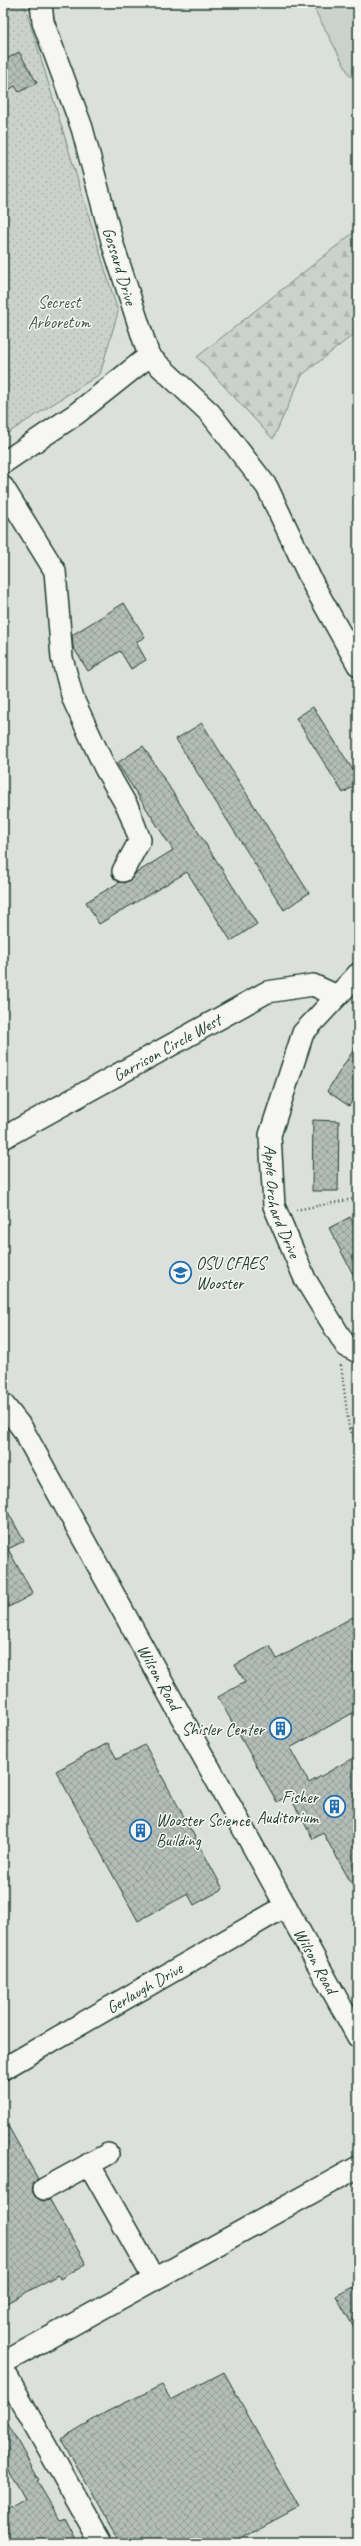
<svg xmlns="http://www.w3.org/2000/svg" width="361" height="2546" font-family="Caveat,sans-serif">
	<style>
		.built { fill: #dce0db }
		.forest { fill: url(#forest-firs); stroke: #758880 }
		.garden { fill: url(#garden-dots); stroke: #758880 }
		.pitch { fill: #cbd2cc; stroke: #758880 }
		.building { fill: url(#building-cross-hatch); stroke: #1f3d34 }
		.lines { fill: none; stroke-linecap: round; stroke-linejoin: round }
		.minor-casing { stroke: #1f3d34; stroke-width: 24 }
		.path { stroke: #1f3d34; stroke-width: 2.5; stroke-dasharray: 1 3; stroke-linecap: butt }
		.minor { stroke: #f6f6f2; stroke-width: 21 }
		.labels { text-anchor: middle; stroke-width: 3; stroke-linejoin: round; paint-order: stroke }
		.street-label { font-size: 17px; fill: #1f3d34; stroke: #f6f6f2 }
		.park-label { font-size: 17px; fill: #415b52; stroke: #f6f6f2 }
		.poi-label { font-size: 17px; fill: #1f3d34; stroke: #f6f6f2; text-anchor: start }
	</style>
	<defs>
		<pattern id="forest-firs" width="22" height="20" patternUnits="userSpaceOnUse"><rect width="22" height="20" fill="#cbd2cc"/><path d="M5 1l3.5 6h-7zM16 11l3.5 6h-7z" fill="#aeb5b0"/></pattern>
		<pattern id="garden-dots" width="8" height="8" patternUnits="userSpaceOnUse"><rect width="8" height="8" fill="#cbd2cc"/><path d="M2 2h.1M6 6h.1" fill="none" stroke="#aeb5b0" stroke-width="1.8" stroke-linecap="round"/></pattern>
		<pattern id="building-cross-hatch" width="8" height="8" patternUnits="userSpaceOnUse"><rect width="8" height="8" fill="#b4bdb8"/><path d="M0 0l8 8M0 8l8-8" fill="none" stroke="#929b96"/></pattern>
	</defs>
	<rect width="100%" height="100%" fill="#edefea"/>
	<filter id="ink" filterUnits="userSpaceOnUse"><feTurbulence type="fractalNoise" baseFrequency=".025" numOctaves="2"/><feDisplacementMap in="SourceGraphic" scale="8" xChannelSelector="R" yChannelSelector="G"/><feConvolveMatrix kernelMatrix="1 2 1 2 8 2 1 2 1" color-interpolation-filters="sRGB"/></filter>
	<g filter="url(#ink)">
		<path class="built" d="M3 3H358V2543H3Z"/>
		<path class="forest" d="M358 229V331L302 375 273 439 197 357Z"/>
		<path class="garden" d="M3 3H24L118 312 100 374 3 436Z"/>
		<path class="pitch" d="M311 3H358V78L350 76Z"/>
		<path class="building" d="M19 52 37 83 19 92 15 86 3 93V61Z
			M124 603 145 637 136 642 146 660 131 669 120 651 88 671 73 647 72 635Z
			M313 707 358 778V784L343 793 296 718Z
			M202 723 309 893 284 910 176 739Z
			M143 746 257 924 231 941 187 872 99 924 86 902 120 882 129 881 136 873 173 850 117 763Z
			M358 1043V1092L349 1106 327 1091Z
			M313 1120 339 1121 338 1191H312Z
			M350 1217 358 1232V1284L329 1228Z
			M3 1503 24 1541 8 1549 33 1594 3 1610Z
			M353 1617 358 1626V1710L290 1748 309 1783 358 1755V1895L323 1833 313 1839 289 1795 277 1802 218 1697 245 1682 235 1665 270 1646 277 1659Z
			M108 1743 117 1759 145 1745 223 1889 194 1905 188 1894 138 1921 56 1771Z
			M3 2117 38 2179 32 2188 34 2195 43 2201 50 2200 86 2264 60 2279 58 2275 3 2305Z
			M358 2284V2335L336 2296Z
			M224 2372 299 2507 232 2543H120L61 2439 106 2412 162 2385 171 2400Z
			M3 2415 39 2480 37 2481 60 2520 65 2518 78 2543H3V2512L25 2499 3 2459Z"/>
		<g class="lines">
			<defs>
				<g id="minor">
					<path d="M149 356 210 413 267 487 314 586 358 665"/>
					<path d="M3 463 76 414 149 356 113 245 82 128 43 22 41 3"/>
					<path d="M3 487 55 571 62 658 73 699 105 768 128 808 140 840 123 871"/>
					<path id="s1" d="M358 974 303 1033 270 1135 274 1206 305 1279 346 1346 358 1352"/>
					<path id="s2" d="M3 1138 267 992 313 985 337 996"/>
					<path id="s3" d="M3 1404 22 1428 358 2037"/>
					<path id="s4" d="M3 2069 286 1906"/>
					<path d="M89 2164 154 2279"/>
					<path d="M44 2189 108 2154"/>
					<path d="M3 2363 358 2167"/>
					<path d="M3 2369 101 2543"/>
				</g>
			</defs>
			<use href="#minor" class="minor-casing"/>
			<path class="path" d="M296 1210 358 1198
				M341 1365 349 1428 358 1444"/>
			<use href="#minor" class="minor"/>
		</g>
	</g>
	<defs>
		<symbol id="university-ring" viewBox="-11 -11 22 22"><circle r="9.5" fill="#f6f6f2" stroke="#1f6fb2" stroke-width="1.5"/><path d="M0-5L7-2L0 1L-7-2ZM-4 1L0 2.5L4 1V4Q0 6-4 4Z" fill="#1f6fb2"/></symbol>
		<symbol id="building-ring" viewBox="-11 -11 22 22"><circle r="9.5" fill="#f6f6f2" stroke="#1f6fb2" stroke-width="1.5"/><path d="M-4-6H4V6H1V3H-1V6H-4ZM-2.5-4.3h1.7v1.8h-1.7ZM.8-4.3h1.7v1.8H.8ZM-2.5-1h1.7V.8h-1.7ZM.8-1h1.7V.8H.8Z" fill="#1f6fb2"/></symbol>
	</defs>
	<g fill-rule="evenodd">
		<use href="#university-ring" x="168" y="1260" width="25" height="25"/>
		<use href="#building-ring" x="268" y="1716" width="25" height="25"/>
		<use href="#building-ring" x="322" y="1794" width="25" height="25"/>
		<use href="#building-ring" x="128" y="1818" width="25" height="25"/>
	</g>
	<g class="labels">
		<g class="street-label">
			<text transform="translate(120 266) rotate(73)" y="6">Gossard Drive</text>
			<text dy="6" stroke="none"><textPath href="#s2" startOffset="187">Garrison Circle West</textPath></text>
			<text dy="6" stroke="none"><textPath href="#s1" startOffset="256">Apple Orchard Drive</textPath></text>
			<text dy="6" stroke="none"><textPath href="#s3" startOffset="315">Wilson Road</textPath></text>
			<text dy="6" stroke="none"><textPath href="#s3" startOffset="639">Wilson Road</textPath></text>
			<text dy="6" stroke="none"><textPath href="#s4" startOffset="163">Gerlaugh Drive</textPath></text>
		</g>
		<g class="park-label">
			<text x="59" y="308">Secrest<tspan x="59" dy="20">Arboretum</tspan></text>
		</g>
		<g class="poi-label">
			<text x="196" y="1269">OSU CFAES<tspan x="196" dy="20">Wooster</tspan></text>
			<text x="264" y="1735" text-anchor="end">Shisler Center</text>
			<text x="318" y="1803" text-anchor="end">Fisher<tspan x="318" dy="20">Auditorium</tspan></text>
			<text x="156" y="1826">Wooster Science<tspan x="156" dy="20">Building</tspan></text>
		</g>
	</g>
	<rect width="361" height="2546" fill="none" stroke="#f6f6f2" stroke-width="16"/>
	<rect x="8" y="8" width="345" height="2530" fill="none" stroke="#1f3d34" stroke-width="1.5" filter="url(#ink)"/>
</svg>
